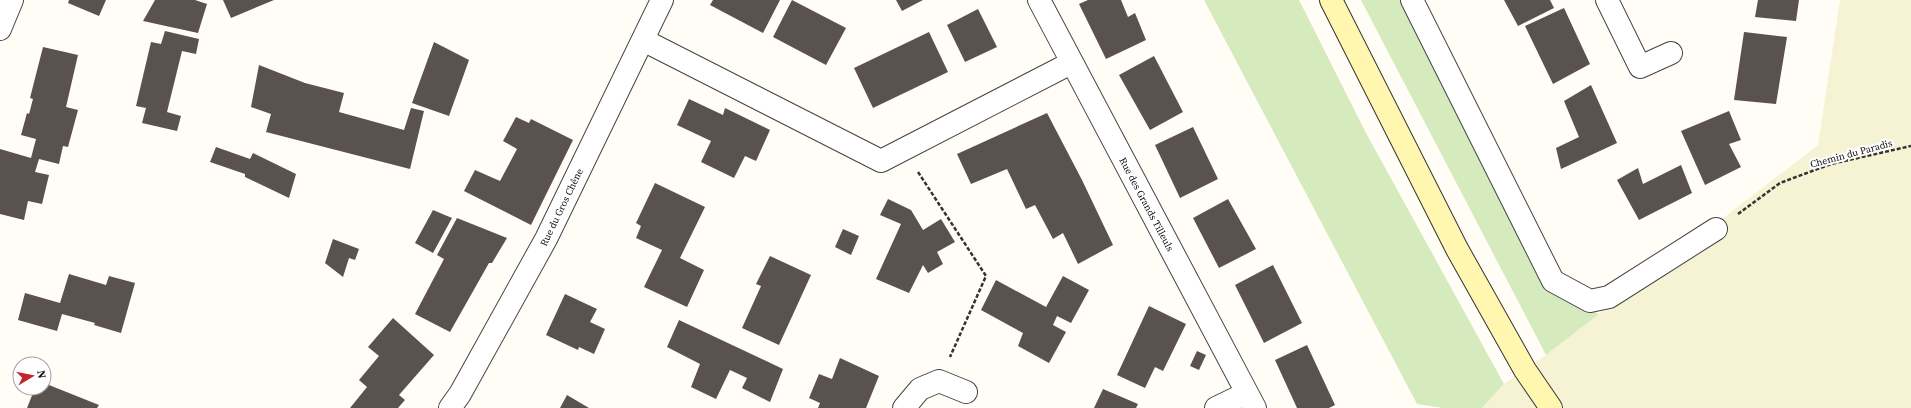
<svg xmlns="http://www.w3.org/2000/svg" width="1911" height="408" font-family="'Source Serif 4',serif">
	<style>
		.farmland { fill: #f6f3d4 }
		.green { fill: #d5ebbd }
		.building { fill: #5a524d }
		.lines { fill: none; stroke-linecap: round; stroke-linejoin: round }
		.street-casing { stroke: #444; stroke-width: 24 }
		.secondary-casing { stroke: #333; stroke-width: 24 }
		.path { stroke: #333; stroke-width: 2.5; stroke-dasharray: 4 2; stroke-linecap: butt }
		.street { stroke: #fff; stroke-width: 22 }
		.secondary { stroke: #fff6b0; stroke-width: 22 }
		.labels { text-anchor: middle; stroke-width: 4; stroke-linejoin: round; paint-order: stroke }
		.street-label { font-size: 10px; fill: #111; stroke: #fff }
	</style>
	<rect width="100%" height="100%" fill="#fffdf5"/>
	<path class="farmland" d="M1840 0H1911V408H1482L1504 384 1546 355 1818 145Z"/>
	<path class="green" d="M1204 0H1299L1366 133 1504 384 1482 408H1443L1417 404Z
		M1361 0H1400L1549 290 1599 314 1546 355Z"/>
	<path class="building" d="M69 0H106L99 16 68 3Z
		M155 0H195L207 4 198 33 143 21Z
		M223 0H274L231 18Z
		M713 0H780L763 33 710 5Z
		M792 0 846 28 826 65 773 37Z
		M896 0H923L902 11Z
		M1088 0H1121L1128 17 1135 13 1146 40 1106 59 1079 4Z
		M1504 0H1550L1554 8 1518 26Z
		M1758 0H1799L1796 21 1755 17Z
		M1564 8 1590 64 1553 84 1525 26Z
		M978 9 997 47 965 62 947 25Z
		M165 31 199 39 196 54 182 51 167 112 181 116 177 131 142 123 146 108 136 106 151 42 161 44Z
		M929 32 948 72 873 108 854 68Z
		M1744 32 1787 37 1776 104 1734 100Z
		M434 42 469 60 449 116 412 103Z
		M43 47 78 55 66 107 78 110 68 147 63 146 59 164 39 159 35 172 49 175 42 204 28 201 24 220 0 214V149L31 158 36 139 21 135 27 113 29 114 33 99 30 98Z
		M1154 56 1183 112 1150 130 1119 75Z
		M259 65 305 83 344 93 339 112 404 130 411 108 424 111 410 169 266 132 271 114 251 107Z
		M1591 85 1617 143 1561 169 1556 148 1579 137 1564 101Z
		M689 99 723 115 725 108 770 130 756 161 745 156 734 178 701 162 711 141 677 125Z
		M1729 111 1741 140 1729 144 1741 167 1705 185 1681 131Z
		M1047 113 1082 180 1113 245 1078 264 1063 233 1053 239 1035 205 1026 209 1007 169 971 184 957 154Z
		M516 117 529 123 531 119 573 140 531 225 464 191 475 170 500 181 517 149 503 141Z
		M1193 127 1218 179 1180 198 1155 145Z
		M216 147 250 159 253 153 296 174 289 198 245 177V174L210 162Z
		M1681 165 1692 193 1639 220 1617 180 1638 168 1643 184Z
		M655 183 705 207 680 258 704 270 687 307 644 287 662 250 636 238 641 226 636 223Z
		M888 199 911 210 923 230 941 219 955 242 937 252 943 264 928 273 923 265 909 293 876 279 901 224 880 215Z
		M1228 199 1256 249 1219 268 1193 218Z
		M433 210 452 218 433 253 415 243Z
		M457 218 507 238 492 263H489L450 332 415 314 444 259 437 255Z
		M843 229 859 236 851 255 835 247Z
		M333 239 359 249 355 260 349 258 343 277 325 263Z
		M770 256 811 275 779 345 742 328 761 286 756 284Z
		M1273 265 1302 323 1264 343 1235 285Z
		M69 274 106 285 109 276 135 283 121 333 94 325 95 323 62 314 57 331 18 320 25 293 60 303Z
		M1063 276 1089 290 1071 323 1057 316 1053 325 1066 332 1049 363 1018 346 1023 333 981 310 996 280 1046 307Z
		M565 294 597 309 590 322 605 329 594 354 579 347 578 350 546 335Z
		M1149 306 1186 324 1163 371 1155 367 1145 388 1117 375Z
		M393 318 434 355 399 395 405 400 398 408H350L367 387 359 380 379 356 368 347Z
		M679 320 783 369 770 402 742 388 747 378 730 370 716 399 691 387 700 364 667 347Z
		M1307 345 1335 405 1329 408H1297L1275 360Z
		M1197 351 1206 355 1199 370 1190 366Z
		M840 358 879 376 866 408H818L820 403 809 398 819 374 832 379Z
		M44 383 99 405 97 408H27L35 388H44Z
		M1103 389 1138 404 1136 408H1094Z
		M567 395 589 408H560Z"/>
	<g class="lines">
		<defs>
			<path id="street" d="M1039 0 1255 408
				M1412 0 1553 281 1590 301 1609 297 1716 229
				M1607 0 1640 67 1671 53
				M0 29 12 0
				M643 40 881 161 1071 63
				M450 408 460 394 546 239 662 0
				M904 408 920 389 939 381 966 392
				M1216 408 1247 393"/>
			<path id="secondary" d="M1331 0 1457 249 1525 370 1551 408"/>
		</defs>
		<use href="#street" class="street-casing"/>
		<use href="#secondary" class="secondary-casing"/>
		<path class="path" d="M918 172 986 276 950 357
			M1738 214 1780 183 1831 164 1911 146"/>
		<use href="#street" class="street"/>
		<use href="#secondary" class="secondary"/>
	</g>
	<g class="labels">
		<g class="street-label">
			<text transform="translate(1851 153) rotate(-15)" y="4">Chemin du Paradis</text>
			<text transform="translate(1147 204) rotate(62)" y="4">Rue des Grands Tilleuls</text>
			<text transform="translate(561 207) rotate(-64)" y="4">Rue du Gros Chêne</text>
		</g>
	</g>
	<g transform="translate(32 376) rotate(80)"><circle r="19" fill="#ffffff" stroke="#a0a0a0"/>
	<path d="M0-3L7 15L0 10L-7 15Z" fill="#c4262e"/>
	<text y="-6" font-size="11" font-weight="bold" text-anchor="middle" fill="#111111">N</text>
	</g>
</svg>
